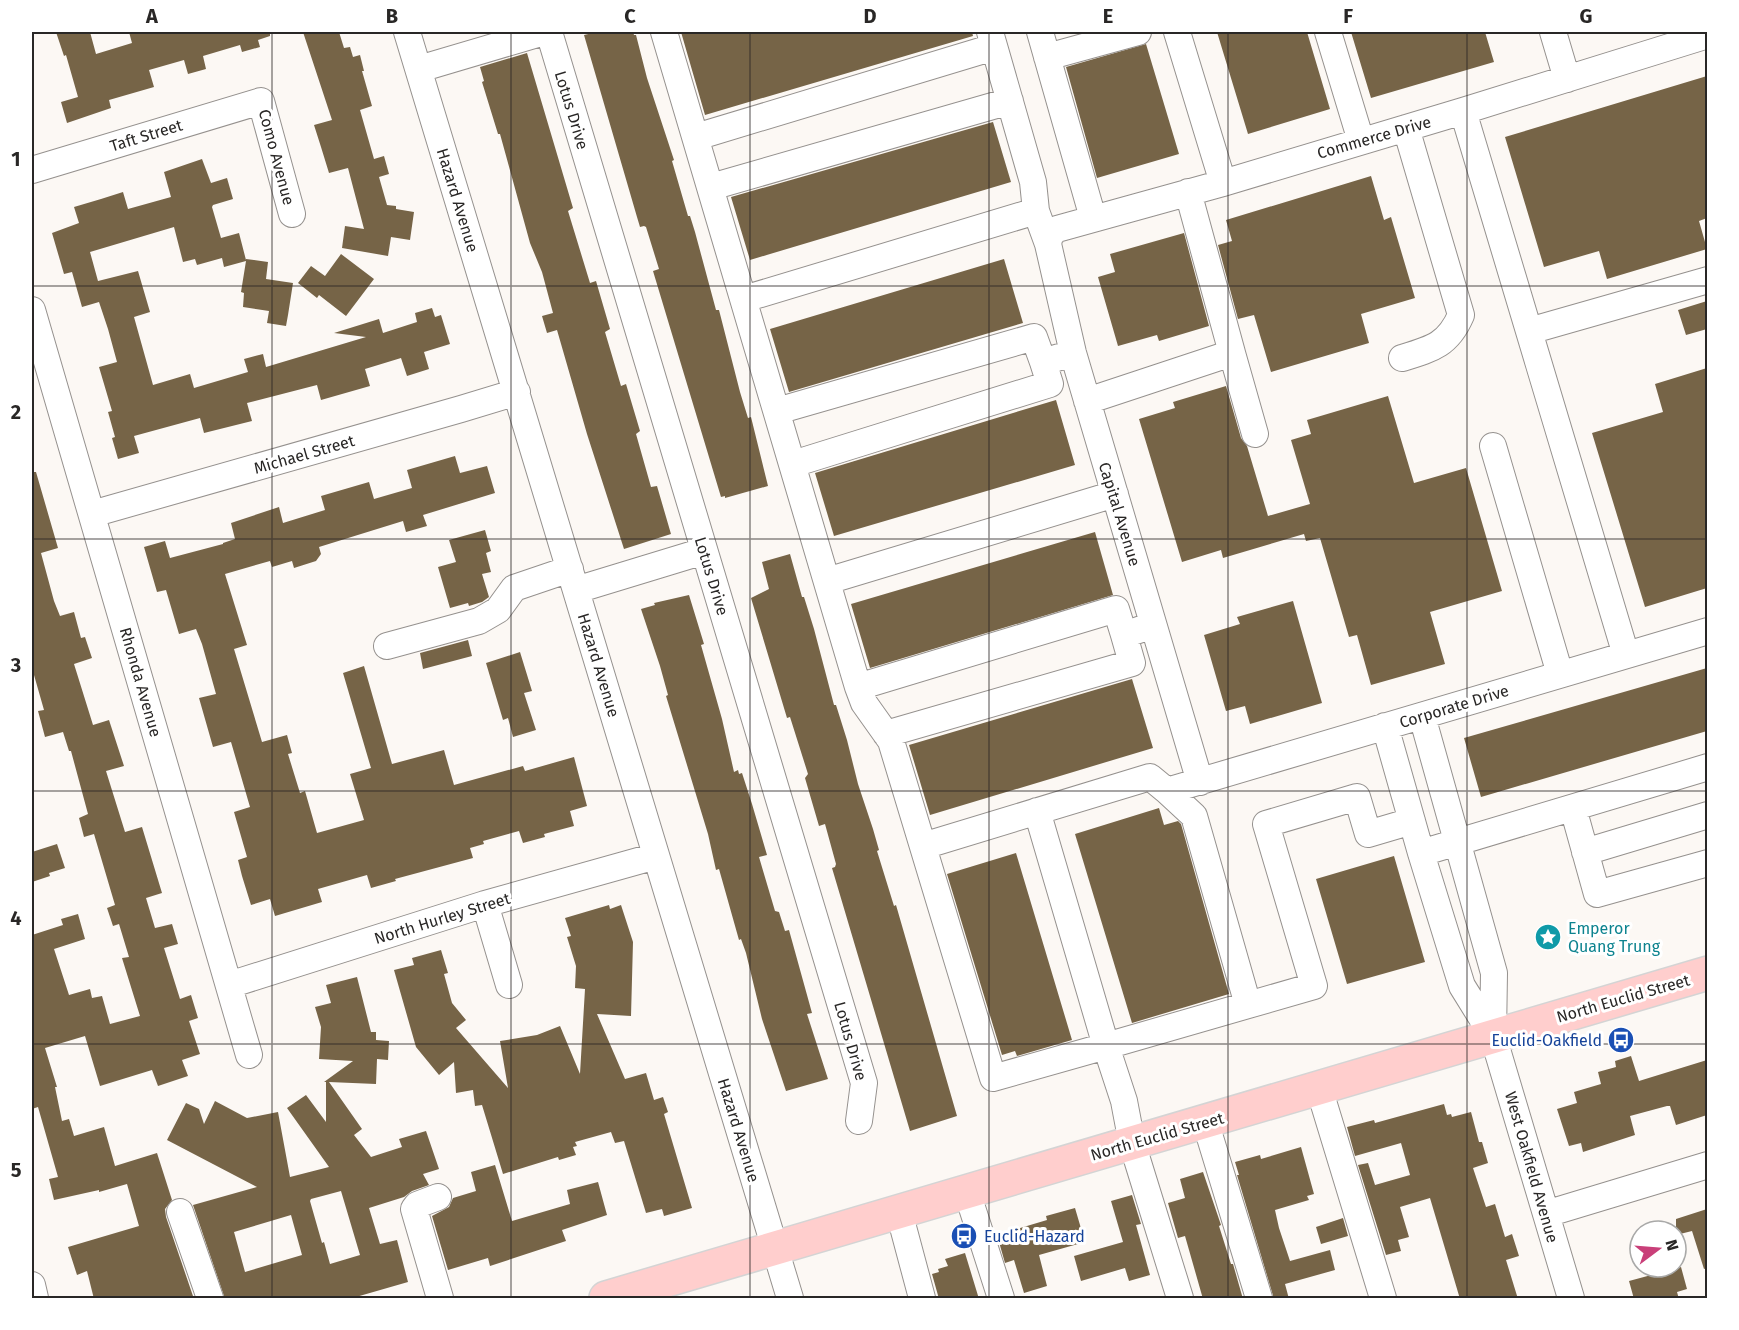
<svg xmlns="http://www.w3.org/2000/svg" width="1739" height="1330" font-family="'Fira Sans',sans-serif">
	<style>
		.building { fill: #766447; fill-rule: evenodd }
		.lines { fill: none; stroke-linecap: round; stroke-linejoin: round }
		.minor-casing { stroke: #95918e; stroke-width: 28 }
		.major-casing { stroke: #d4d4d4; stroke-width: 36 }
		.minor { stroke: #fff; stroke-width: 26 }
		.major { stroke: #ffcecd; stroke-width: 33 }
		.grid { fill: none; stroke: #292726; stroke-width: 1.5; stroke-opacity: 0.55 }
		.labels { text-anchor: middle; stroke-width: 6; stroke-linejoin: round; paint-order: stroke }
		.street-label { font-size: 16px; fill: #292726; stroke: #fff }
		.culture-label { font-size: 16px; fill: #0d838f; stroke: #fff; text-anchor: start }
		.transit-label { font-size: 16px; fill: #164399; stroke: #fff; text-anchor: end }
		.neatline { fill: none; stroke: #292726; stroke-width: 2 }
		.grid-label { font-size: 20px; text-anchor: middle; font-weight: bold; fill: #292726 }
	</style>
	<rect width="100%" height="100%" fill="#fcf8f4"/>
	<path class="building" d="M56 32H90L96 54 132 43 129 32H270V36L258 40 260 47 242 52 240 45 203 56 206 69 188 74 184 60 149 70 154 87 109 100 111 108 67 123 61 102 78 97 66 55 64 56Z
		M303 32H339L344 48 350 47 353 57 360 55 364 71H362L372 106 360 110 374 159 384 156 389 174 379 177 387 205 396 206V209L414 212 410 240 391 237 388 256 342 248 345 226 364 229 348 168 329 173 321 147 314 125 332 120Z
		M597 32H633L634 35H636L647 78 674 160 672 161 688 216H690L695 232 716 310H719L740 392 748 418 751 417 768 486 725 498V496L721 497 653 271 659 269 646 227 644 226 640 227 637 217 584 35Z
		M681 32H972L973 36 705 115Z
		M1217 32H1307L1330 109 1248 134Z
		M1351 32H1485L1494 62 1371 98Z
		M1146 44 1179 154 1097 178 1066 67Z
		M527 53 573 208 568 211 590 283 596 281 610 329 605 332 621 386 626 384 640 431 636 434 651 487 657 486 671 534 624 549 587 434 557 330 547 333 542 316 553 313 542 272 530 243 500 134H498L482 82 484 81 480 67Z
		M1707 76V218L1699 221 1707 249 1607 279 1599 251 1544 267 1505 137Z
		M993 122 1011 182 750 260 731 197Z
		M202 159 211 183 227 178 233 199 213 205 212 207 221 238 239 233 246 260V259L268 262 266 279 293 283 288 315 286 326 267 323 269 311 243 307 244 293 241 292 246 261 224 267 222 258 197 265 195 259 183 262 174 227 90 252 98 281 138 271 150 312 134 317 153 385 190 374 194 388 248 372 244 359 263 354 266 367 366 337 334 333 379 319 383 333 417 322 415 313 432 308 435 317 441 315 450 344 424 352 429 369 407 376 401 358 365 369 370 386 321 400 317 385 247 403 252 421 204 433 200 418 134 436 139 453 118 459 112 438 115 437 108 412 112 411 99 367 117 362 108 329 99 302 82 307 72 272 64 274 52 233 79 223 74 207 101 199 123 192 128 209 171 197 164 172Z
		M1371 176 1384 220 1391 217 1415 298 1361 314 1369 343 1271 372 1254 315 1238 319 1218 245 1232 241 1226 220Z
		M1184 233 1209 326 1159 341 1157 335 1118 346 1098 277 1115 272 1110 254Z
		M341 254 374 279 346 316 319 295 317 298 298 283 311 266 325 276Z
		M1004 259 1023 323 789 392 770 329Z
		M1707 301V329L1686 335 1678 310Z
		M1707 368V588L1645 607 1592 433 1663 412 1655 384Z
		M1226 386 1241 438 1247 446 1268 516 1310 504 1291 440 1311 434 1307 420 1388 396 1414 483 1466 468 1502 591 1430 612 1445 664 1371 685 1357 635 1349 637 1320 538 1306 541 1304 534 1223 558 1221 550 1182 562 1139 419 1175 408 1173 402Z
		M1056 400 1075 465 834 536 815 473Z
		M455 456 460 473 487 466 495 493 423 515 427 526 406 532 403 521 319 547 321 554 316 561 294 568 292 561 272 567 270 561 225 574 247 645 234 649 262 742 287 735 292 753 288 754 300 793 305 791 317 833 364 820 350 774 371 768 343 673 364 666 392 764 444 750 454 785 523 766 525 771 574 757 587 806 570 811 574 826 544 834 545 837 523 843 519 831 483 841 484 844 470 848 473 858 395 879 396 881 371 888 367 875 318 889 322 902 275 916 270 899 251 905 242 876 238 860 247 857 234 812 250 807 231 742 213 747 199 698 216 694 202 644 196 629 179 634 166 590 157 592 144 547 165 541 170 558 223 544V543L235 539 231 523 279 507 283 523 325 510 321 496 369 482 374 499 412 488 407 470Z
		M32 472H36L58 548 41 553 54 601 60 616 74 612 81 638 85 637 92 658 74 664 93 725 109 720 124 766 106 771 125 832 142 827 162 893 146 898 155 928 172 924 178 944 164 948 180 999 191 995 198 1018 189 1021 200 1054 182 1060 188 1076 158 1086 152 1070 100 1086 85 1036 45 1048 57 1087H55L62 1121 69 1119 74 1136 104 1127 115 1166 157 1153 172 1200 165 1209 166 1217 194 1299H94L87 1271 77 1275 68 1247 139 1226 127 1184 99 1192V1190L54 1200 49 1179 58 1177 38 1107 32 1109V935L63 925 61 919 78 914 85 939 54 949 69 995 90 989 92 998 102 996 110 1024 140 1016 122 958 129 957 119 924 113 926 107 908 115 905 94 834 84 837 79 818 88 814 71 751H69L63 732 45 737 38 711 44 710 32 668Z
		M485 530 491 551 486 553 491 572 482 574 489 597 482 602 469 606 468 603 450 608 438 567 456 562 449 540Z
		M1095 532 1113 595 870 668 851 604Z
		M790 554 802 597H804L814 629 834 705H836L847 740 858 784 873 829 879 850 877 851 894 906 896 905 957 1116 910 1131 832 868 835 867 836 864 825 824 819 826 805 778 808 774 790 717 787 718 751 598 769 589 762 562Z
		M689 595 704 644 701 645 722 719 734 772 738 770 739 774 742 773 752 804 767 855 759 857 775 911 779 912 785 931 789 930 812 1013 807 1014 828 1079 786 1091 762 1019 746 953 741 939 739 940 719 869 716 870 708 834 666 696 668 695 660 666 641 609 655 605 654 603Z
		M1293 601 1322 703 1250 724 1245 706 1226 711 1204 635 1240 624 1237 617Z
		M468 640 472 656 423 669 420 653Z
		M520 652 532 691 524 693 536 730 513 737 508 718 503 720 486 663Z
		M1707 668V731L1481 797 1464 738Z
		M1132 679 1153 748 930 815 909 745Z
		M1159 808 1164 825 1178 821 1181 824 1229 994 1132 1023 1075 834Z
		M57 844 65 868 49 873 50 876 32 882V852Z
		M1016 853 1072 1040 1017 1056 1015 1051 1002 1055 947 874Z
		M1394 856 1425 962 1347 984 1316 879Z
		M609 905 610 909 621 905 633 942 631 1016 597 1014 625 1079 646 1073 654 1100 663 1097 668 1112 664 1114 692 1208 664 1216 662 1209 646 1213 624 1141 615 1143 611 1132 575 1142 577 1146 573 1147 576 1155 559 1160 558 1157 503 1174 482 1105 475 1106 473 1090 456 1093 454 1062 439 1075 416 1047 394 970 414 965 412 958 441 950 448 973 444 974 452 1003 466 1020 456 1028 508 1088 500 1041 537 1035 560 1026 580 1074 585 989 575 988 576 966 567 937 571 936 565 918Z
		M357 977 371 1032H376V1040L389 1041 388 1060 377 1059 376 1084 329 1082 362 1129 354 1135 371 1157 402 1147 399 1139 426 1131 439 1169 423 1174 429 1185 412 1191 404 1197 369 1208 380 1244 397 1240 408 1282 349 1299H225L193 1205 257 1187 167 1140 186 1103 199 1109 204 1124 215 1101 247 1118 278 1112 290 1177 329 1167 287 1108 306 1095 326 1122V1082H324L353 1061 319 1059 321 1027 315 1007 331 1003 326 985ZM341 1191 360 1255 330 1264 324 1242 322 1243 310 1201 311 1199ZM291 1215 302 1255 245 1272 234 1232Z
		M1631 1056 1639 1081 1707 1060V1115L1676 1125 1670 1106H1667L1630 1116 1635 1135 1583 1152 1581 1143 1569 1146 1557 1109 1577 1103 1574 1092 1601 1084 1598 1072 1616 1067 1615 1061Z
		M1444 1104 1447 1115 1451 1114 1452 1117 1471 1112 1479 1142H1482L1488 1163 1473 1168 1486 1207 1495 1204 1505 1237 1512 1234 1519 1256 1506 1260 1518 1299H1460L1430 1198 1400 1207 1409 1237 1398 1240 1401 1251 1386 1255 1358 1165 1368 1163 1375 1185 1410 1175 1401 1143 1355 1156 1347 1127 1374 1120 1375 1123Z
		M1301 1147 1314 1194 1307 1196 1309 1200 1275 1210 1279 1228 1290 1261 1330 1250 1335 1270 1285 1284 1289 1299H1274L1237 1175H1239L1235 1162 1260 1155 1261 1159Z
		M495 1165 512 1221 570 1204 567 1190 598 1182 607 1215 562 1230 566 1241 490 1266 488 1258 448 1270 432 1216 449 1207 453 1198 476 1191 471 1172Z
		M1203 1172 1221 1225 1219 1226 1231 1264H1233L1243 1299H1203L1185 1236 1178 1238 1168 1203 1185 1198 1180 1179Z
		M1132 1195 1141 1224 1136 1225 1150 1275 1129 1281 1125 1268 1081 1281 1074 1256 1123 1242 1111 1201Z
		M1075 1208 1085 1242 1039 1255 1047 1286 1024 1293 1014 1260 1005 1263 997 1235 1047 1220 1046 1216Z
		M1707 1209V1268L1704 1269 1692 1231 1676 1235V1219Z
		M1343 1218 1348 1236 1321 1244 1316 1227Z
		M965 1253 979 1299H939L932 1274 939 1272 938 1269 948 1266 945 1259Z
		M1681 1267 1687 1289 1677 1292 1679 1299H1634L1629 1281Z"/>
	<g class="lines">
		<defs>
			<path id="minor" d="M407 32 790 1298
				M549 32 864 1083 859 1121
				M664 32 858 687 864 703 891 741 993 1078 1106 1046 1124 1101 1132 1143 1180 1298
				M990 32 1033 182 1036 211 1048 244 1073 353 1200 782
				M1040 32 1093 218
				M1177 32 1223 183
				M1328 32 1361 141
				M1553 32 1567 79
				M1047 57 1138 32
				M419 69 544 32
				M1463 111 1626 655
				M696 137 994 47
				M32 170 261 101 292 214
				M711 187 1010 101
				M1188 192 1232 353
				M1048 244 1050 235 1057 229 1223 183 1463 111 1708 35
				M744 299 1036 211
				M32 310 249 1055
				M1529 331 1708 280
				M1402 358C1432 349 1448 345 1461 315L1406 128
				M1087 401 1232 353 1255 434
				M777 411 1034 337 1043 362 1073 353
				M1493 446 1560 674
				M793 464 1050 384 1043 362
				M92 514 461 409 517 392
				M827 581 1115 494
				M576 590 704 551
				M387 646 479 621 498 610 514 588 570 569
				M858 687 1116 609 1124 635 1153 625
				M1422 716 1494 973 1493 1036
				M1385 726 1421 853 1462 986 1493 1036 1571 1298
				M886 734 1132 663 1124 635
				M1573 808 1597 894 1708 863
				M1037 811 1106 1046 1314 986 1266 824 1357 797 1368 834 1412 821
				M923 846 1150 777 1167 791
				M1585 852 1708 815
				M1421 853 1708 767
				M485 904 509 985
				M229 985 485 904 656 856
				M1248 1005 1194 816 1167 791 1708 631
				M1319 1088 1383 1298
				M1205 1121 1259 1298
				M967 1192 1001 1298
				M438 1197 417 1205 414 1209 440 1298
				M180 1212 210 1298
				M899 1212 922 1298
				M1546 1214 1708 1165
				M32 1285 35 1298"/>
			<path id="major" d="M606 1298 1708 973"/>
		</defs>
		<use href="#minor" class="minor-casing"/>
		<use href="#major" class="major-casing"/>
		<use href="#minor" class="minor"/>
		<use href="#major" class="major"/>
	</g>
	<path class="grid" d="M272 32V1298M511 32V1298M750 32V1298M989 32V1298M1228 32V1298M1467 32V1298M32 286H1708M32 539H1708M32 791H1708M32 1044H1708"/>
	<defs>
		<symbol id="sight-disc" viewBox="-11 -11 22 22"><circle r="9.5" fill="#0f9aa8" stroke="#fff"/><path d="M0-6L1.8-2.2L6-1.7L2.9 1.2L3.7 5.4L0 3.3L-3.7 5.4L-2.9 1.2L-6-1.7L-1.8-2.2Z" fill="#fff"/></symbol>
		<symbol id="bus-disc" viewBox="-11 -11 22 22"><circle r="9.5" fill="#1a4fb4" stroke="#fff"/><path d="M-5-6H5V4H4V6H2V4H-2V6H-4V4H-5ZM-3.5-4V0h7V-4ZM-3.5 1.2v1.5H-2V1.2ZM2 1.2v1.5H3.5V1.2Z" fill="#fff"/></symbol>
	</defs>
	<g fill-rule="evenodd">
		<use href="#sight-disc" x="1533" y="922" width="30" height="30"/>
		<use href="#bus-disc" x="1606" y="1025" width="30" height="30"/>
		<use href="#bus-disc" x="949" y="1221" width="30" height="30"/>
	</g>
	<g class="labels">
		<g class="street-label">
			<text transform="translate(572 110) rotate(73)" y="6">Lotus Drive</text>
			<text transform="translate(146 135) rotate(-17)" y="6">Taft Street</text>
			<text transform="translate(1374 137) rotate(-16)" y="6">Commerce Drive</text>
			<text transform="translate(277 157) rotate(75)" y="6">Como Avenue</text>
			<text transform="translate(458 200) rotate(73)" y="6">Hazard Avenue</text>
			<text transform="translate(304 454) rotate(-16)" y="6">Michael Street</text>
			<text transform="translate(1120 514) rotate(73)" y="6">Capital Avenue</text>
			<text transform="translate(712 576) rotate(73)" y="6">Lotus Drive</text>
			<text transform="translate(599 665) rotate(73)" y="6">Hazard Avenue</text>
			<text transform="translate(141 682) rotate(74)" y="6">Rhonda Avenue</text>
			<text transform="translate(1454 706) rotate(-17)" y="6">Corporate Drive</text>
			<text transform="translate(442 918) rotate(-17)" y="6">North Hurley Street</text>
			<text transform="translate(1623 998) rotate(-16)" y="6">North Euclid Street</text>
			<text transform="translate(851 1041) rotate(74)" y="6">Lotus Drive</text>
			<text transform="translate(739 1130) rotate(73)" y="6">Hazard Avenue</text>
			<text transform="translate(1157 1136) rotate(-16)" y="6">North Euclid Street</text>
			<text transform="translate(1532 1167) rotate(74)" y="6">West Oakfield Avenue</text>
		</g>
		<g class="culture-label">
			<text x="1568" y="934">Emperor<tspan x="1568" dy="18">Quang Trung</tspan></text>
		</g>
		<g class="transit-label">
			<text x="1602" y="1046">Euclid-Oakfield</text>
			<text x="984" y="1242" text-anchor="start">Euclid-Hazard</text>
		</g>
	</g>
	<rect width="1739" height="1330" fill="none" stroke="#ffffff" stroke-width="66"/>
	<g transform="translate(1658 1249) rotate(74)"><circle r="28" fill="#ffffff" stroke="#a9a9a8" stroke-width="1.5"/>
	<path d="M0-4.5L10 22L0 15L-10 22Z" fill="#c93f79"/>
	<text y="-9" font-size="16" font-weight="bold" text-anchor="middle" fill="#292726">N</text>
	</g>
	<rect x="33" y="33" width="1673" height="1264" class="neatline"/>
	<g class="grid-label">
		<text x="152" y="23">A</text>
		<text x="392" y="23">B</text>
		<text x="630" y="23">C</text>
		<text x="870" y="23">D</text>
		<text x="1108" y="23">E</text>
		<text x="1348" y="23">F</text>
		<text x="1586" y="23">G</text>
		<text x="16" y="166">1</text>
		<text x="16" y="419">2</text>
		<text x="16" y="672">3</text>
		<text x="16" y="925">4</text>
		<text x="16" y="1177">5</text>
	</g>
</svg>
